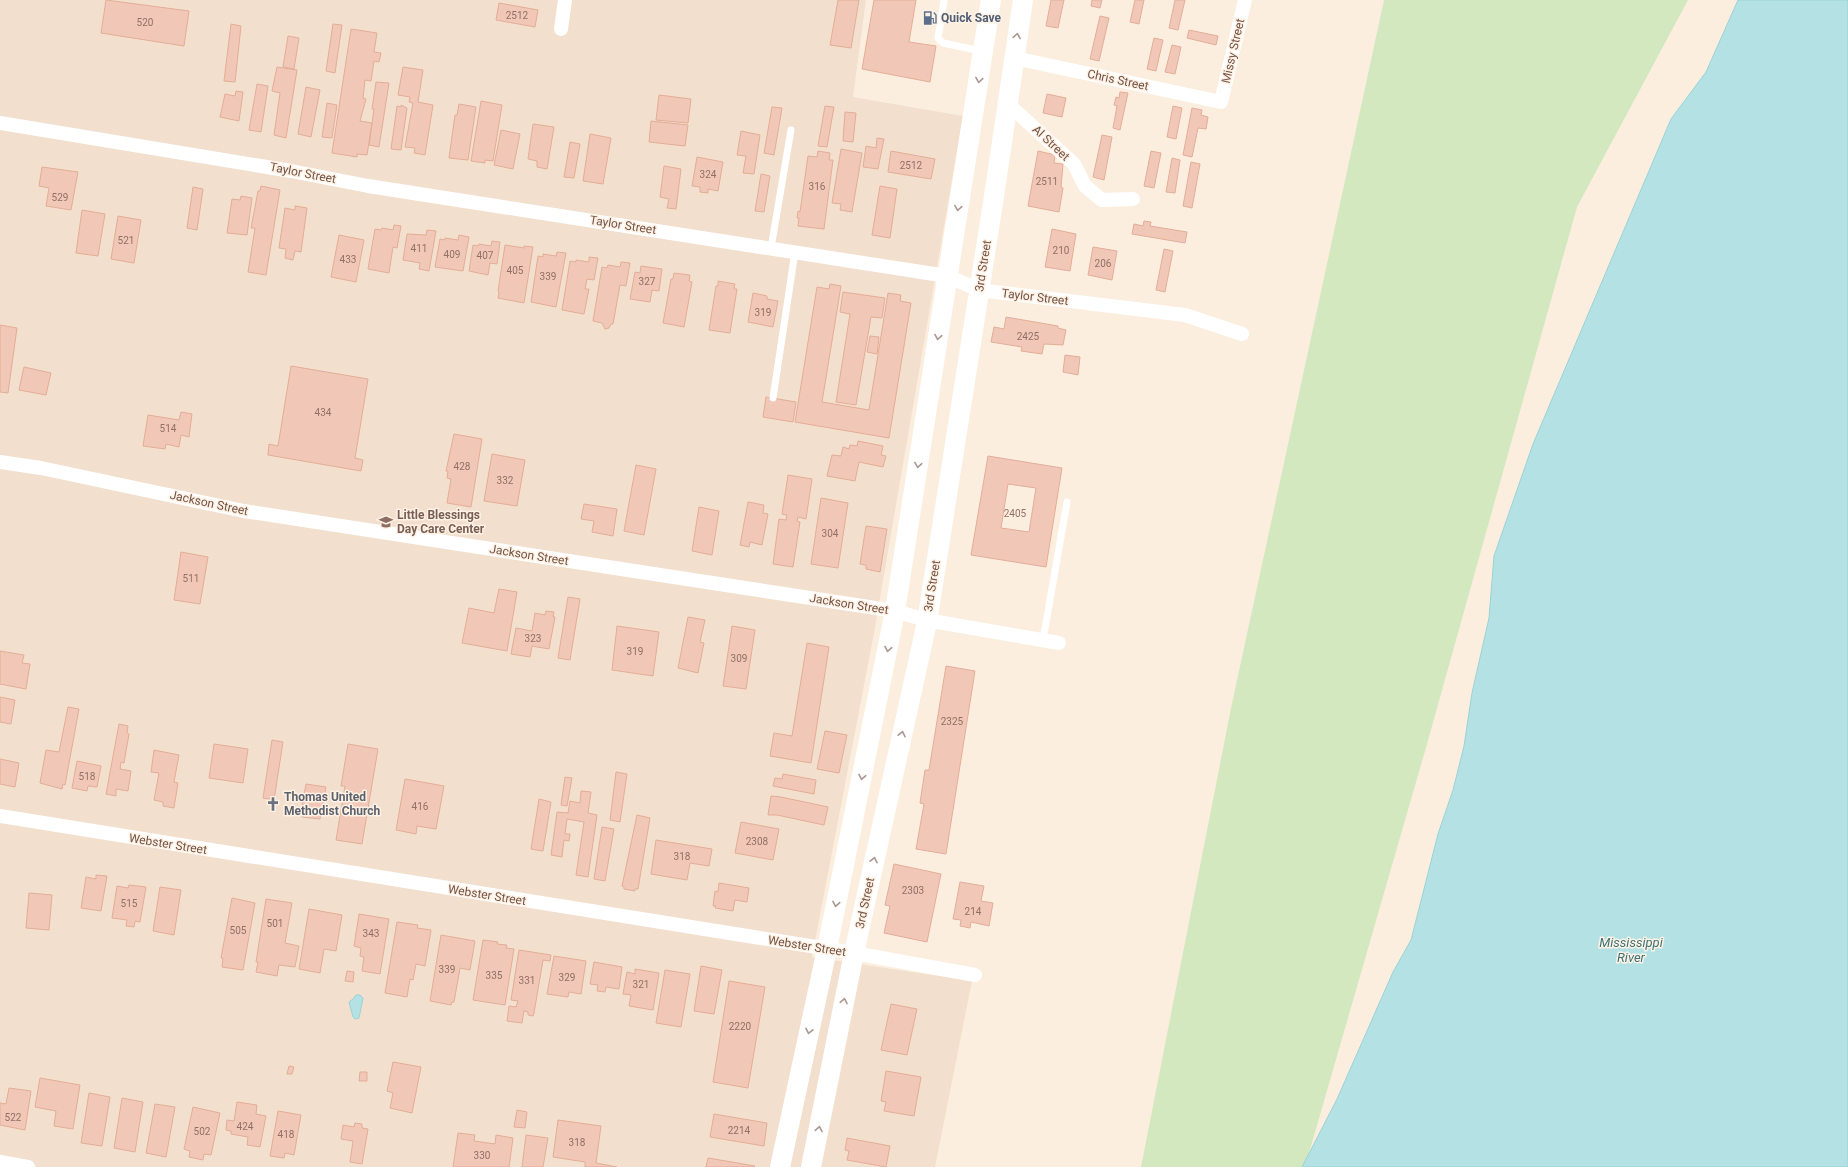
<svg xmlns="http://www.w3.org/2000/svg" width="1848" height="1167" font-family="Roboto,sans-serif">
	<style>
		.residential { fill: #f3dfcd }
		.green { fill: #d3e8be }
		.water { fill: #b4e2e4; stroke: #9ad2d6 }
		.building { fill: #f1c8b7; stroke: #e3ad97; fill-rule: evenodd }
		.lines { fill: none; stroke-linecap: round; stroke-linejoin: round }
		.service { stroke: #fff; stroke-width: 7 }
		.minor { stroke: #fff; stroke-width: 14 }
		.secondary { stroke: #fff; stroke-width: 20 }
		.oneway { stroke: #aa9791 }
		.labels { text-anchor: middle; stroke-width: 3; stroke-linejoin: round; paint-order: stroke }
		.number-label { font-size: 10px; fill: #917063 }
		.service-label { font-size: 12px; font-weight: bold; fill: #4e5e75; stroke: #fff2e4; text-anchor: start }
		.street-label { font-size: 12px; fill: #715247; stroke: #fff2e4 }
		.education-label { font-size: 12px; font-weight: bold; fill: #785e54; stroke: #fff2e4; text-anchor: start }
		.worship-label { font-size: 12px; font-weight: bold; fill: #5b616d; stroke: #fff2e4; text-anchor: start }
		.water-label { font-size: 13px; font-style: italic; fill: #3c7378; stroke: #fff2e4 }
	</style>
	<rect width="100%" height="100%" fill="#fceedf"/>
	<path class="residential" d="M0 0H866L853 97 963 116 874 633 812 957 972 981 935 1167H0Z"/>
	<path class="green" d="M1384 0H1688L1577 207 1427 744 1305 1167H1141L1231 708Z"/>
	<path class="water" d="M1738 0H1848V1167H1302L1337 1099 1393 972 1411 940 1438 834 1453 790 1464 746 1472 693 1489 618 1494 556 1533 444 1671 119 1706 72Z
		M356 995H360L363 998 359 1018 355 1019 353 1017 349 1002 353 999Z"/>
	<path class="building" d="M106 0 189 11 184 46 101 33Z
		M838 0H859L851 48 830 45Z
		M874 0H916L909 42 936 46 930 82 862 69Z
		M1051 0H1064L1058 28 1046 26Z
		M1092 0H1102L1100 8 1091 6Z
		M1135 0H1144L1139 24 1130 22Z
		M1175 0H1185L1178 30 1169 28Z
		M499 3 538 10 535 27 496 20Z
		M1100 16 1109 18 1099 61 1090 59Z
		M231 24 241 26 235 82 224 81Z
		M333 24 342 25 335 73 326 71Z
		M351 29 377 33 374 52 381 53 379 62 374 61 371 81 365 80 363 98 366 99 360 121 372 123 367 155 357 154V157L332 153Z
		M1189 30 1218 36 1216 45 1187 38Z
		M288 36 299 38 294 69 283 67Z
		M1154 38 1163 40 1156 71 1147 69Z
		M1172 45 1181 47 1175 74 1165 72Z
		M277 67 297 70 286 138 274 135 280 93 272 91Z
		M403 67 423 70 418 102 433 105 425 155 414 153 415 148 405 147 413 103 409 102 410 97 398 95Z
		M376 82 389 83 379 147 369 145 374 109H372Z
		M257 84 268 86 261 132 249 130Z
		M306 87 320 90 311 137 298 134Z
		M236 91 243 92 239 121 220 117 225 94 235 96Z
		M1120 92 1128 93 1120 130 1113 128 1117 106 1114 105 1116 97 1119 98Z
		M1047 94 1066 98 1062 117 1043 113Z
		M659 95 691 99 688 123 656 120Z
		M481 101 502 105 493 161 485 160V163L471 161Z
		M327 103 337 105 332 138 322 137Z
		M459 104 476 107 468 160 449 158 455 115H457Z
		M401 105 407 108 401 150 391 149 397 106 401 107Z
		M825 106 834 107 827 147 818 146Z
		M1173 106 1182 108 1176 139 1167 137Z
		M772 107 782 108 774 155 764 153Z
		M1192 108 1202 110 1201 115 1208 117 1206 129 1198 128 1192 157 1183 155Z
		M845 112 856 113 853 142 843 141Z
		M651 121 688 125 685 146 649 142Z
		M533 124 554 127 547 169 537 167V161L528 159Z
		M501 130 520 134 513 169 494 165Z
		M741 131 760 135 754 174 743 173 746 156 737 155Z
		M590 134 611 138 603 184 583 181Z
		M1102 135 1112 137 1104 180 1093 177Z
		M877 138 884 139 878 169 863 167 866 146 876 148Z
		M570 142 580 144 574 178 564 177Z
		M841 149 862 153 852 212 840 210 841 204 832 203Z
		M818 151 830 153 829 160H833L824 229 798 226 799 218H797L798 211 800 212 808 156 817 157Z
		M891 151 935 159 931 179 888 172Z
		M1038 151 1055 155 1054 163 1063 164 1061 187 1063 188 1059 212 1028 206Z
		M1151 151 1161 153 1154 188 1144 186Z
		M697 157 723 162 718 191 708 189V193L700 192V187L692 186Z
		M1172 158 1180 160 1175 193 1166 192Z
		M1191 162 1200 164 1192 208 1183 206Z
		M664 166 681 169 676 209 667 208 669 199 660 197Z
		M42 167 78 172 71 210 46 206 49 188 39 186Z
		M761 174 770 176 764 212 755 211Z
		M261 186 280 190 266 275 248 272 255 228H251L258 191H260Z
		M880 186 897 189 890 238 872 235Z
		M193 187 203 189 197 230 187 228Z
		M241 196 252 198 247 235 227 233 232 199 240 200Z
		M295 206 307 208 301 252 295 251 293 260 285 258 286 249 279 248 285 208 295 210Z
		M82 210 105 214 98 256 76 253Z
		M118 216 141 220 134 263 111 259Z
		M1144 221 1151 222 1150 226 1187 232 1185 243 1132 234 1134 224 1143 226Z
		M394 225 401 226 397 248 393 247 389 273 368 269 375 229 381 230 382 228 393 230Z
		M1052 229 1076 234 1070 271 1045 267Z
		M427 230 436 231 429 271 419 269 420 263 403 260 407 234 426 235Z
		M339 235 364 240 356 282 331 277Z
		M459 235 469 237 463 271 435 267 440 239 445 240V238L458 240Z
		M492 241 500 242 497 264 490 263 488 275 469 271 473 245 478 246 479 244 491 246Z
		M505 245 524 248V246L533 247 524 303 498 298 499 292 498 291Z
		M1093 247 1117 251 1112 280 1088 275Z
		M1164 249 1173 251 1165 292 1156 290Z
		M557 252 566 253 556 307 531 302 538 256 543 257V254L556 256Z
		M589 257 598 258 594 280 587 279 585 289H589L584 314 562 310 570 261 576 262V260L589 262Z
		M621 262 630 263 626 286 620 285 613 324H611L609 328 605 329 602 323 593 321 602 267 607 268 608 265 620 267Z
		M641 266 662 269 659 291 652 290 650 302 630 299 635 272 640 273Z
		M674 273 690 275 689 281 692 282 684 327 663 323 671 279H673Z
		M718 281 735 284 734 289H737L730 333 709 330 716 286H718Z
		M830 284 841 286 822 402 869 410 888 293 901 295 900 301 911 303 889 438 795 422 817 287 829 289Z
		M843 292 885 298 882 318 871 317 856 405 836 402 850 314 840 312Z
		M753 293 767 296V299L778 301 773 327 748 322Z
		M1006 317 1058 326V328L1066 330 1063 345 1044 344 1042 354 1021 351 1022 347 991 342 994 327 1004 329Z
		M0 325 17 328 8 393 0 392Z
		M870 336 879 337 877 354 867 352Z
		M1065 355 1080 357 1078 375 1063 372Z
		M291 366 368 379 355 458 363 460 361 471 268 455 269 444 278 446Z
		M24 367 51 373 46 395 19 390Z
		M766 397 796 402 793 422 763 417Z
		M181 412 192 414 189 437 181 435 179 447 166 444 165 449 143 446 148 415 179 420Z
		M454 434 482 439 471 507 447 503 451 479 447 478 448 471H446Z
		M858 441 883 446 881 455 886 456 883 467 859 462 855 481 827 476 832 455 841 456 843 447 849 449 850 445 857 446Z
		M492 454 525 460 517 506 484 501Z
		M988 456 1062 468 1046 567 971 555ZM1008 484 1036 488 1029 532 1001 528Z
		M636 465 656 469 644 535 624 531Z
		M788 475 812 479 806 519 798 517 797 521 800 522 793 567 773 564 779 519 786 520 787 515 782 514Z
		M821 498 848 503 838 568 811 564Z
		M748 502 764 505 763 513 768 514 762 545 750 542 749 547 740 545Z
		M584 504 617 509 613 536 592 532 594 521 581 519Z
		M699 507 719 511 712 555 692 551Z
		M866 526 887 529 880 572 866 569V565L860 564Z
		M181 552 208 557 200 604 174 600Z
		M499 589 517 592 507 651 462 643 469 608 494 613Z
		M568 597 580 599 570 660 558 658Z
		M546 611 554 612 553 617H555L549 649 532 646 530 657 511 654 516 628 532 631 535 613 545 615Z
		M688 617 705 620 700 642 704 643 698 673 678 668Z
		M617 626 659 632 653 676 612 670Z
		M732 626 755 630 746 689 723 686Z
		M807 643 829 647 811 763 770 756 774 733 792 736Z
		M0 651 24 655 22 663 30 664 26 689 0 684Z
		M946 666 975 671 946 854 916 849 924 804 920 803 925 770H929Z
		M0 697 15 700 11 724 0 722Z
		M68 707 79 709 65 785 63 784 62 789 40 783 46 750 59 752Z
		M119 724 128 726 127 733 129 734 124 763 121 762 120 769 131 771 128 791 116 789V796L106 794Z
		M825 731 847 735 839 773 817 769Z
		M272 740 283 742 274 800 263 798Z
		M214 744 248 749 243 783 209 778Z
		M348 744 378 749 362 844 336 840 345 786H341Z
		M154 750 179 755 174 782 178 783 174 808 163 806V802L154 800 159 773 151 772Z
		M0 759 19 763 15 787 0 784Z
		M77 761 101 766 97 787 88 786 87 791 72 788Z
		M616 772 627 774 620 822 610 820Z
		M783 774 816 780 814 794 773 786 775 778 782 779Z
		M565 777 572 778 567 806 561 805Z
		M405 779 444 786 436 829 417 826 416 834 396 830Z
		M306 784 326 787 320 819 302 817 304 811H301Z
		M581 791 591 792 588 813 597 815 588 877 576 875 584 822 567 819 565 834H570L569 841 564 840 562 857 551 855 557 812 568 813 570 801 580 803Z
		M771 796 781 797 828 807 824 825 777 815H768Z
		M539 799 551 802 543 851 531 849Z
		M637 815 650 818 638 889H635V891L624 889V887L622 886Z
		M741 822 779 829 773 860 735 853Z
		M602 827 614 829 605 881 594 879Z
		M656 840 712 849 709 866 690 863 687 880 651 874Z
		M894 864 941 874 927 942 884 933 890 906 885 905Z
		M96 875 107 876 101 911 81 908 86 877 96 879Z
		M960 882 984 886 981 901 993 903 989 926 971 922 970 928 960 926 961 920 953 919Z
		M719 883 749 888 747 902 735 900 733 911 715 908 716 906H713L715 891 718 892Z
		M129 885 146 887 140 922 135 921 134 927 126 926 127 920 112 918 117 886 128 888Z
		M160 887 181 890 174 935 153 931Z
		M29 893 52 895 49 930 26 928Z
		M232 898 255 903 243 970 222 967 223 958H221Z
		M266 899 292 903 285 943 299 946 295 967 279 965 277 976 256 972 258 962H256Z
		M309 909 342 915 336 951 324 949 320 973 299 969Z
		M359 914 389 919 380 974 362 971 364 957 360 956 361 948 354 946Z
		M397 922 418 925 417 928 431 930 425 966 416 964 413 980 410 979 407 997 385 993Z
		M441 935 475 941 470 970 460 968 454 1002H452L451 1005 430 1001Z
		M483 940 498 942 497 944 507 945 506 948 514 949 505 1005 473 1000Z
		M519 950 551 955 550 961 543 960 534 1013 533 1016 528 1015V1012L524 1011 522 1023 507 1021 509 1006 516 1007 518 1001 511 1000Z
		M554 956 586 961 581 994 569 992 568 997 547 994Z
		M594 962 622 967 619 989 606 987 605 992 597 991 598 985 590 984Z
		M701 966 722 970 714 1014 694 1011Z
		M635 969 659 973 653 1010 629 1006 631 995 623 994 627 972 635 974Z
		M665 970 690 974 681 1027 656 1023Z
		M347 971 354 972 353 982 345 981Z
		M729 981 765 987 748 1088 713 1082Z
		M891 1004 917 1009 907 1055 881 1050Z
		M393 1062 421 1067 412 1113 390 1108 393 1093 387 1091Z
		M289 1066 294 1067 292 1074H287Z
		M886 1071 921 1077 914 1116 884 1111 886 1102 881 1101Z
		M360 1072H367V1081H359Z
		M40 1078 80 1085 73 1129 54 1126 56 1111 35 1107Z
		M9 1088 31 1091 25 1130 0 1125V1103L6 1104Z
		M89 1093 110 1097 102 1146 81 1143Z
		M122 1098 143 1102 135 1152 114 1148Z
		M237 1102 257 1105 256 1114 266 1116 260 1147 247 1145 248 1137 231 1134V1131L226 1130 227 1120 234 1121Z
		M155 1104 175 1107 166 1157 146 1153Z
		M193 1107 220 1113 211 1155 204 1154 203 1160 189 1157 190 1151 184 1149Z
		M517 1110 527 1112 525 1128 514 1127Z
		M278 1111 301 1115 294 1155 285 1153 284 1158 270 1156Z
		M714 1114 767 1123 764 1146 710 1137Z
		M558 1120 601 1126 596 1163 617 1167H585V1162L553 1157Z
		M355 1123 362 1124V1128L368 1129 362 1164 350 1162 353 1141 341 1139 343 1125 354 1127Z
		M458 1133 475 1135 474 1141 495 1144 496 1135 513 1138 509 1167H453Z
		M526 1135 548 1138 543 1167H522Z
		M847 1138 890 1146 886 1167 847 1160 849 1151 845 1150Z
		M708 1158 755 1166 754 1167H706Z"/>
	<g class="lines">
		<path class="service" d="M944 0 938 38 943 43 981 51
			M771 248 791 130
			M773 398 795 252
			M1043 640 1067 502"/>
		<path class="minor" d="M561 29 565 0
			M1014 58 1221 102 1245 0
			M1007 103 1074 164 1085 186 1102 200 1133 199
			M0 123 291 171 368 186 947 276 979 290 1185 315 1242 334
			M0 462 41 468 244 511 895 611 926 620 1059 643
			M0 816 854 953 975 975
			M0 1162 28 1167"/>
		<path class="secondary" d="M780 1167 827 949 895 611 991 0
			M811 1167 854 953 927 622 993 203 1023 0"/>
	</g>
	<defs><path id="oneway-chevron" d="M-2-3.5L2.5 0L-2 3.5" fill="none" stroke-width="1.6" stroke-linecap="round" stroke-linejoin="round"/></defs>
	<g class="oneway">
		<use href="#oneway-chevron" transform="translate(1017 36) rotate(-81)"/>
		<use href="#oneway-chevron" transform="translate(979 80) rotate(99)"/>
		<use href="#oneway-chevron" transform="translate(958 208) rotate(99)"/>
		<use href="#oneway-chevron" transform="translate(938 337) rotate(99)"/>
		<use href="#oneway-chevron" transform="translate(918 465) rotate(99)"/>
		<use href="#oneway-chevron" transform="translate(888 649) rotate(101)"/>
		<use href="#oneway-chevron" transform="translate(902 734) rotate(-78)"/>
		<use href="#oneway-chevron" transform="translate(862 777) rotate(101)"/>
		<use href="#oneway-chevron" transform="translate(874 860) rotate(-78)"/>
		<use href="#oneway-chevron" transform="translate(836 904) rotate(101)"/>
		<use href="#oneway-chevron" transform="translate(844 1001) rotate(-79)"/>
		<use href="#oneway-chevron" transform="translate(809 1031) rotate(102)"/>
		<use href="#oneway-chevron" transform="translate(819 1129) rotate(-79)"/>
	</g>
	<defs>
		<symbol id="fuel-bare" viewBox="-9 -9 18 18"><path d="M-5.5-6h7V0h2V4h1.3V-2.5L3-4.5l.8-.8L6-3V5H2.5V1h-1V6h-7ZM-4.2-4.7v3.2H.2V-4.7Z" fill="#5c6f8a" stroke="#fff2e4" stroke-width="2.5" paint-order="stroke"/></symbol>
		<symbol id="school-bare" viewBox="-9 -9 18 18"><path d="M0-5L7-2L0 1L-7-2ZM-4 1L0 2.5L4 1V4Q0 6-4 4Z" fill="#8d6e63" stroke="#fff2e4" stroke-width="2.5" paint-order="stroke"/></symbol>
		<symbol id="church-bare" viewBox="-9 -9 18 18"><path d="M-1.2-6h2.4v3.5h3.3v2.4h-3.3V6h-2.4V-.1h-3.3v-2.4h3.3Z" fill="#6b7280" stroke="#fff2e4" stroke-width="2.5" paint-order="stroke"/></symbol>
	</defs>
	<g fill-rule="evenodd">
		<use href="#fuel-bare" x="920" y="8" width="20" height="20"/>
		<use href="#school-bare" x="376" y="512" width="20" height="20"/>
		<use href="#church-bare" x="263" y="794" width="20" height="20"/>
	</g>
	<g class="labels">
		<g class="number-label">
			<text x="517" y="19">2512</text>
			<text x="145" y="26">520</text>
			<text x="911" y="169">2512</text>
			<text x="708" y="178">324</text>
			<text x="1047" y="185">2511</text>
			<text x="817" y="190">316</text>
			<text x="60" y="201">529</text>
			<text x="126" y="244">521</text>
			<text x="419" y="252">411</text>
			<text x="1061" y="254">210</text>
			<text x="452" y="258">409</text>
			<text x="485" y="259">407</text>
			<text x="348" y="263">433</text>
			<text x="1103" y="267">206</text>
			<text x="515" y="274">405</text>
			<text x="548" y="280">339</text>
			<text x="647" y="285">327</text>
			<text x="763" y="316">319</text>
			<text x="1028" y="340">2425</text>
			<text x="323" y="416">434</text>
			<text x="168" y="432">514</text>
			<text x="462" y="470">428</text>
			<text x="505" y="484">332</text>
			<text x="1015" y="517">2405</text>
			<text x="830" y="537">304</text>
			<text x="191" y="582">511</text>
			<text x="533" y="642">323</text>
			<text x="635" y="655">319</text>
			<text x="739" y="662">309</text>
			<text x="952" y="725">2325</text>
			<text x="87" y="780">518</text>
			<text x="420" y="810">416</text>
			<text x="757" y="845">2308</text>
			<text x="682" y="860">318</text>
			<text x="913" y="894">2303</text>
			<text x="129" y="907">515</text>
			<text x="973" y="915">214</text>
			<text x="275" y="927">501</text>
			<text x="238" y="934">505</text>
			<text x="371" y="937">343</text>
			<text x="447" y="973">339</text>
			<text x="494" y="979">335</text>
			<text x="567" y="981">329</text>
			<text x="527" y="984">331</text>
			<text x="641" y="988">321</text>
			<text x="740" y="1030">2220</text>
			<text x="13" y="1121">522</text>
			<text x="245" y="1130">424</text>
			<text x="739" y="1134">2214</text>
			<text x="202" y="1135">502</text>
			<text x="286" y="1138">418</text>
			<text x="577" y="1146">318</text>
			<text x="482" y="1159">330</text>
		</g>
		<g class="service-label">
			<text x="941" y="22">Quick Save</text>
		</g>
		<g class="street-label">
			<text transform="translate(1233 51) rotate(-77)" y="4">Missy Street</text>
			<text transform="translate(1118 80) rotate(12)" y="4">Chris Street</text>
			<text transform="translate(1051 143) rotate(43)" y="4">Al Street</text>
			<text transform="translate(303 173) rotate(11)" y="4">Taylor Street</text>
			<text transform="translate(623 225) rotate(9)" y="4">Taylor Street</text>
			<text transform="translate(983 266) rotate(-81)" y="4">3rd Street</text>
			<text transform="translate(1035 297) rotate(7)" y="4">Taylor Street</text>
			<text transform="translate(209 503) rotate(12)" y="4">Jackson Street</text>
			<text transform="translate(529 555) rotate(9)" y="4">Jackson Street</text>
			<text transform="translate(932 586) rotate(-81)" y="4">3rd Street</text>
			<text transform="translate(849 604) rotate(9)" y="4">Jackson Street</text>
			<text transform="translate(168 844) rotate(9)" y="4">Webster Street</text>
			<text transform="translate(487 895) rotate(9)" y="4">Webster Street</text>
			<text transform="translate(865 903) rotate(-78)" y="4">3rd Street</text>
			<text transform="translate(807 946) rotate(9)" y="4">Webster Street</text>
		</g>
		<g class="education-label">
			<text x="397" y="519">Little Blessings<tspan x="397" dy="14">Day Care Center</tspan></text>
		</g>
		<g class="worship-label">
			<text x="284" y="801">Thomas United<tspan x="284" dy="14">Methodist Church</tspan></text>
		</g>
		<g class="water-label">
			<text x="1631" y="947">Mississippi<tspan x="1631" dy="15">River</tspan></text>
		</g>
	</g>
</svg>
